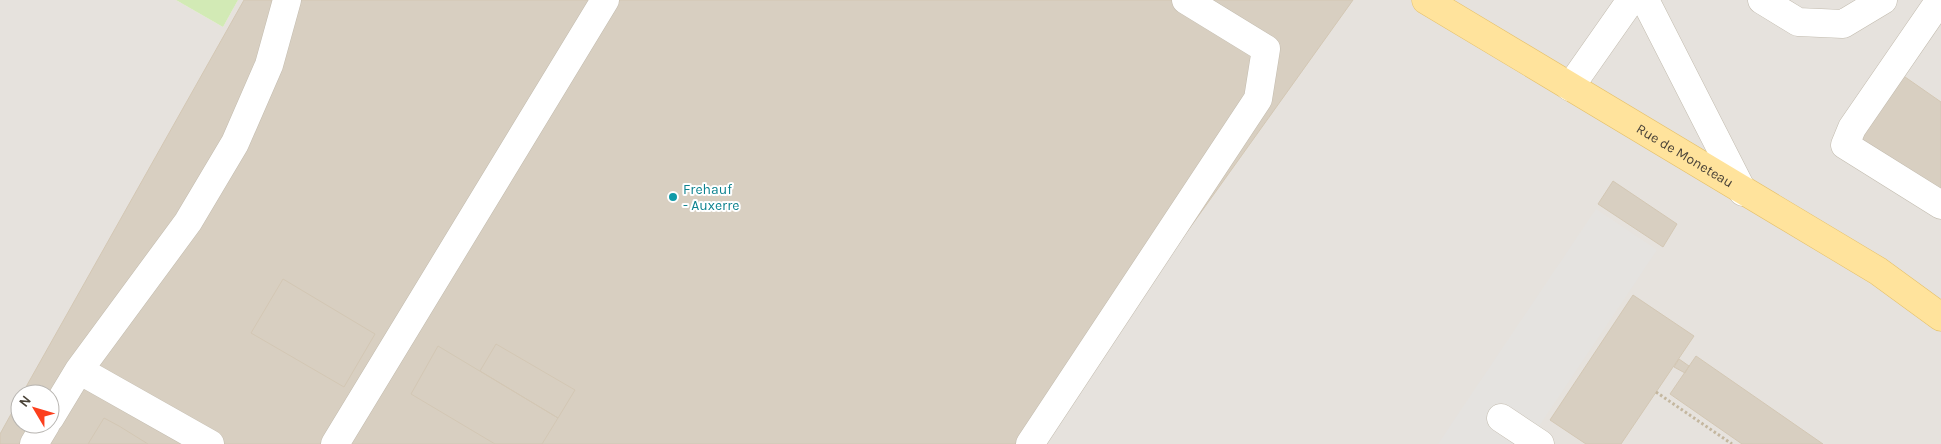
<svg xmlns="http://www.w3.org/2000/svg" width="1941" height="444" font-family="Karla,sans-serif">
	<style>
		.industrial { fill: #e6e2dd; fill-rule: evenodd }
		.green { fill: #d2eab5 }
		.parking { fill: #e5e3e0 }
		.building { fill: #d8cfc1; stroke: #d3c7b4 }
		.lines { fill: none; stroke-linecap: round; stroke-linejoin: round }
		.minor-casing { stroke: #c2bbae; stroke-width: 29 }
		.major-casing { stroke: #e6c16a; stroke-width: 29 }
		.path { stroke: #c4b79f; stroke-width: 3; stroke-dasharray: 2.5 2.5; stroke-linecap: butt }
		.minor { stroke: #fff; stroke-width: 28 }
		.major { stroke: #ffe39c; stroke-width: 28 }
		.culture-dot { fill: #0f9aa8; stroke: #fff; stroke-width: 2 }
		.labels { text-anchor: middle; stroke-width: 4; stroke-linejoin: round; paint-order: stroke }
		.street-label { font-size: 14px; fill: #4b4439; stroke: #fff }
		.culture-label { font-size: 14px; fill: #0d838f; stroke: #fff; text-anchor: start }
	</style>
	<rect width="100%" height="100%" fill="#f6f3ec"/>
	<path class="industrial" d="M0 0H176L223 27 238 0H1941V444H0ZM20 394H50V424H20Z"/>
	<path class="green" d="M176 0H238L223 27Z"/>
	<path class="parking" d="M1596 209 1657 250 1527 444H1438Z"/>
	<path class="building" d="M244 0H1353L1035 444H0V434L20 398V424H50V394H22Z
		M1895 70 1941 102V193L1852 133Z
		M1613 181 1677 224 1663 247 1598 204Z
		M283 279 375 334 344 387 251 333Z
		M1633 295 1694 336 1621 444H1586L1550 420Z
		M496 344 575 390 558 418 480 371Z
		M438 346 558 418 542 444H495L411 394Z
		M1696 356 1797 426 1823 444H1742L1670 394Z
		M1679 359 1689 366 1685 373 1674 367Z
		M104 418 119 426 148 444H88Z"/>
	<g class="lines">
		<defs>
			<path id="minor" d="M1645 0 1743 192
				M1762 0 1798 22 1843 24 1883 0
				M1940 0 1852 128 1845 145 1941 205
				M1570 87 1631 0
				M79 370 188 222 235 143 269 65 287 0
				M50 418 79 370 210 444
				M1501 418 1540 444
				M34 444 46 424
				M335 444 605 0
				M1030 444 1258 99 1266 49 1186 0"/>
			<g id="major">
				<path id="s1" d="M1426 0 1878 271 1941 317"/>
			</g>
		</defs>
		<use href="#minor" class="minor-casing"/>
		<use href="#major" class="major-casing"/>
		<path class="path" d="M1656 392 1732 444"/>
		<use href="#minor" class="minor"/>
		<use href="#major" class="major"/>
	</g>
	<circle class="culture-dot" cx="673" cy="197" r="5"/>
	<g class="labels">
		<g class="street-label">
			<text dy="5" stroke="none"><textPath href="#s1" startOffset="302">Rue de Moneteau</textPath></text>
		</g>
		<g class="culture-label">
			<text x="683" y="194">Frehauf<tspan x="683" dy="16">- Auxerre</tspan></text>
		</g>
	</g>
	<g transform="translate(35 409) rotate(308)"><circle r="24" fill="#ffffff" stroke="#b7b4b0"/>
	<path d="M0-4L9 19L0 12L-9 19Z" fill="#fc3f1d"/>
	<text y="-8" font-size="14" font-weight="bold" text-anchor="middle" fill="#4b4439">N</text>
	</g>
</svg>
